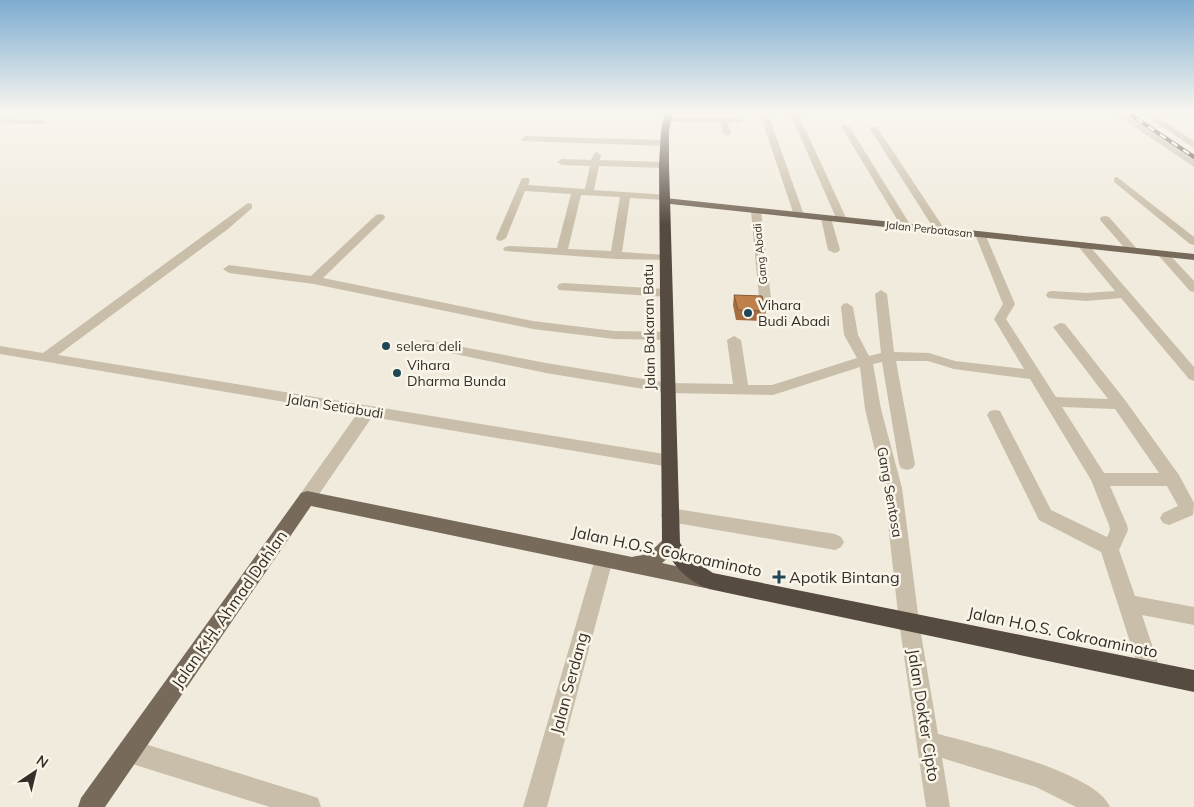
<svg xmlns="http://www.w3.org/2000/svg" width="1194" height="807" font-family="Mulish,sans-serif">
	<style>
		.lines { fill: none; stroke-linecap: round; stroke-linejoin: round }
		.minor { fill: #c8bea9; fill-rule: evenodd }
		.major { fill: #776a5b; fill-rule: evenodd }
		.highway { fill: #564b40; fill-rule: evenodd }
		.rail-casing { stroke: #362f29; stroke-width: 4 }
		.rail { stroke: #f9f5e9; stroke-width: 2.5; stroke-dasharray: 7; stroke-linecap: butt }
		.wall { fill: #a46e41 }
		.building { fill: #bf804c; stroke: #865a35 }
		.poi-dot { fill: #204755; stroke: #f9f5e9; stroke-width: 2 }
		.labels { text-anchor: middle; stroke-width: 5; stroke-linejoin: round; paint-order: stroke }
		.far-street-label { font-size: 11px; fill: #362f29; stroke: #f9f5e9 }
		.poi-label { font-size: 14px; fill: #362f29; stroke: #f9f5e9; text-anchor: start }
		.street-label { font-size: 14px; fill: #362f29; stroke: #f9f5e9 }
		.near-street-label { font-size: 16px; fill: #362f29; stroke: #f9f5e9 }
		.near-poi-label { font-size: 16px; fill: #362f29; stroke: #f9f5e9; text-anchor: start }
	</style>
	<rect width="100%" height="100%" fill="#f1ebdd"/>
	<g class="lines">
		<path class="minor" d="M759 111H767L804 215 803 217 799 218 794 215Z
			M789 111H797L847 220 846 222H838L837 220Z
			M1111 111H1120L1194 160V167Z
			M1138 111 1194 113V117L1152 114 1194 141V148Z
			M664 117 740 119 744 121 740 123H728L731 133 727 136 723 133 720 123 667 121H664Z
			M0 119 42 120 46 122 42 124 0 123Z
			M842 124 849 126 911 226 910 228 906 229 901 226 841 126Z
			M871 127H877L945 230 944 232H936L870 129Z
			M525 136 665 140 669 143 665 146 522 141 521 139Z
			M597 152 601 155 600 160 664 162 669 165 664 168 599 166 594 190 669 195V199L665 200 630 198 622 252 666 255 670 256 672 258 670 260 616 259 505 251 503 249 505 247 509 246 557 248 571 194 525 191 506 238 501 241 497 240 496 238 522 178H528L530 180 528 185 585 189 590 166 562 165 557 162 562 159 591 160 594 153ZM581 195 620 197 611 251 568 249Z
			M1117 177 1194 237V245L1190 244 1114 182V178Z
			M248 203 252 204V208L228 229 58 355 670 455 676 457 678 461 676 465 670 467 372 417 313 503 307 505 301 503 298 498 301 493 357 414 0 354V346L43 353Z
			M756 208 761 211 771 298 765 302 759 298 751 211Z
			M380 214 384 215 385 217 384 219 323 278 533 321 614 331 668 332 675 336 668 340 614 339 533 329 314 284 229 273 223 269 229 265 311 276 376 215Z
			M826 215 831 218 840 250 838 252 834 253 828 250 821 218Z
			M1105 216 1109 217 1137 249 1139 251 1137 253H1129L1101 221 1100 219 1101 217Z
			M980 231 985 234 1015 304 1006 319 1056 397 1108 399 1053 327 1060 323 1065 324 1125 400 1179 475 1194 503 1193 515 1169 525 1163 523 1160 518 1163 513 1178 506 1167 486H1110L1127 525 1128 530 1119 550 1135 596 1194 607V625L1142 615 1161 672 1158 679 1150 683 1142 679 1101 552 1039 520 987 415 990 411 995 410 1000 411 1051 510 1107 537 1110 530 1109 525 1091 480 1030 379 954 369 928 361H896L915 464 913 468 907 470 901 468 899 464 882 362 873 364 881 409 902 488 919 622 938 734C975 744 1096 772 1110 807H1076L1036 787 942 758 950 807H926L899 622 884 488 865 409 860 367 773 395 668 393 546 373 426 348 419 344 426 340 546 363 668 383 733 384 727 340 734 336 741 340 748 385H772L857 358 844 335 841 307 843 304 847 303 853 307 858 335 869 356 881 353 875 294 881 290 887 294 894 352 929 353 955 361 1024 369 994 319 1003 304 975 234ZM1062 407 1115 409 1159 473H1104Z
			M1083 242 1087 243 1194 367V381L1189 379 1121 298 1086 301 1048 298 1046 295 1048 292 1052 291 1086 293 1115 291 1077 245Z
			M1163 251 1167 252 1194 281V292L1190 291 1159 256 1157 254Z
			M563 283 667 289 673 293 667 297 559 290 557 287 559 284Z
			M670 508 835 534 841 537 844 542 841 547 835 550 670 522 664 520 661 515 664 510Z
			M604 551 611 553 613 559 547 807H523L595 559 597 553Z
			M129 739 309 795 318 798 321 807H270L129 763 121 759 117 751 121 743Z"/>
		<path class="major" d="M665 198 1194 254V260L661 203V199Z
			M307 491 632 557C638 555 643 556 648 553 659 546 664 533 677 538L680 543 674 553 662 563 712 574 715 580 712 586 705 588 311 506 105 807H78L81 798 301 493Z"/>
		<path class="highway" d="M665 111H673L669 131V165L680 543 693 560 713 573 1194 670V692L709 589C686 581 672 564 662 543L659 165 661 131Z"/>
		<defs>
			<path id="rail" d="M1125 111 1194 157"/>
		</defs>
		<use href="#rail" class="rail-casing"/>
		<use href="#rail" class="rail"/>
	</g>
	<path class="wall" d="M734 295 766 311 764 321 736 320 733 305Z"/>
	<path class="building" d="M734 295 762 296 766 311 738 310Z"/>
	<linearGradient id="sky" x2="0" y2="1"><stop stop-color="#7dacd0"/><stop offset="0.5" stop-color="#f9f6f0"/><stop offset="1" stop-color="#f9f6f0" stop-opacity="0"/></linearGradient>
	<rect width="1194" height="224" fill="url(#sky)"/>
	<g class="poi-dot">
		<circle cx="748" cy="313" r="5"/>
		<circle cx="386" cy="346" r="5"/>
		<circle cx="397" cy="373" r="5"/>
		<path d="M776.5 569.5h5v5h5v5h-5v5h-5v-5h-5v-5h5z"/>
	</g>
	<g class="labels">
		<g class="far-street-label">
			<text transform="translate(929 229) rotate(6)" y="4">Jalan Perbatasan</text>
			<text transform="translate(760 254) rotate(-96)" y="4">Gang Abadi</text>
		</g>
		<g class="poi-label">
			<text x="758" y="310">Vihara<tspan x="758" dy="16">Budi Abadi</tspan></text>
			<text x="396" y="351">selera deli</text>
			<text x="407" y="370">Vihara<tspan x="407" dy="16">Dharma Bunda</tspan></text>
		</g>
		<g class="street-label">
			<text transform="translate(649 327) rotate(-91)" y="5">Jalan Bakaran Batu</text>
			<text transform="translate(335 406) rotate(9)" y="5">Jalan Setiabudi</text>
			<text transform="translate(890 492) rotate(80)" y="5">Gang Sentosa</text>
		</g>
		<g class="near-street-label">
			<text transform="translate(667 551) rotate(12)" y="6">Jalan H.O.S. Cokroaminoto</text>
			<text transform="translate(229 609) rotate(-55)" y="6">Jalan K.H. Ahmad Dahlan</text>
			<text transform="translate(1063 632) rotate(12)" y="6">Jalan H.O.S. Cokroaminoto</text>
			<text transform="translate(569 683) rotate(-75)" y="6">Jalan Serdang</text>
			<text transform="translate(924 715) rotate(81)" y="6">Jalan Dokter Cipto</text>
		</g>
		<g class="near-poi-label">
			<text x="789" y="583">Apotik Bintang</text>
		</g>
	</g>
	<g transform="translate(35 772) rotate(35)" stroke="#f9f5e9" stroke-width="4" paint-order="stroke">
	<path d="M0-4L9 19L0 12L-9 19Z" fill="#362f29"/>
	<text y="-8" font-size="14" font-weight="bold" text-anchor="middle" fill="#362f29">N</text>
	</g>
</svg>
